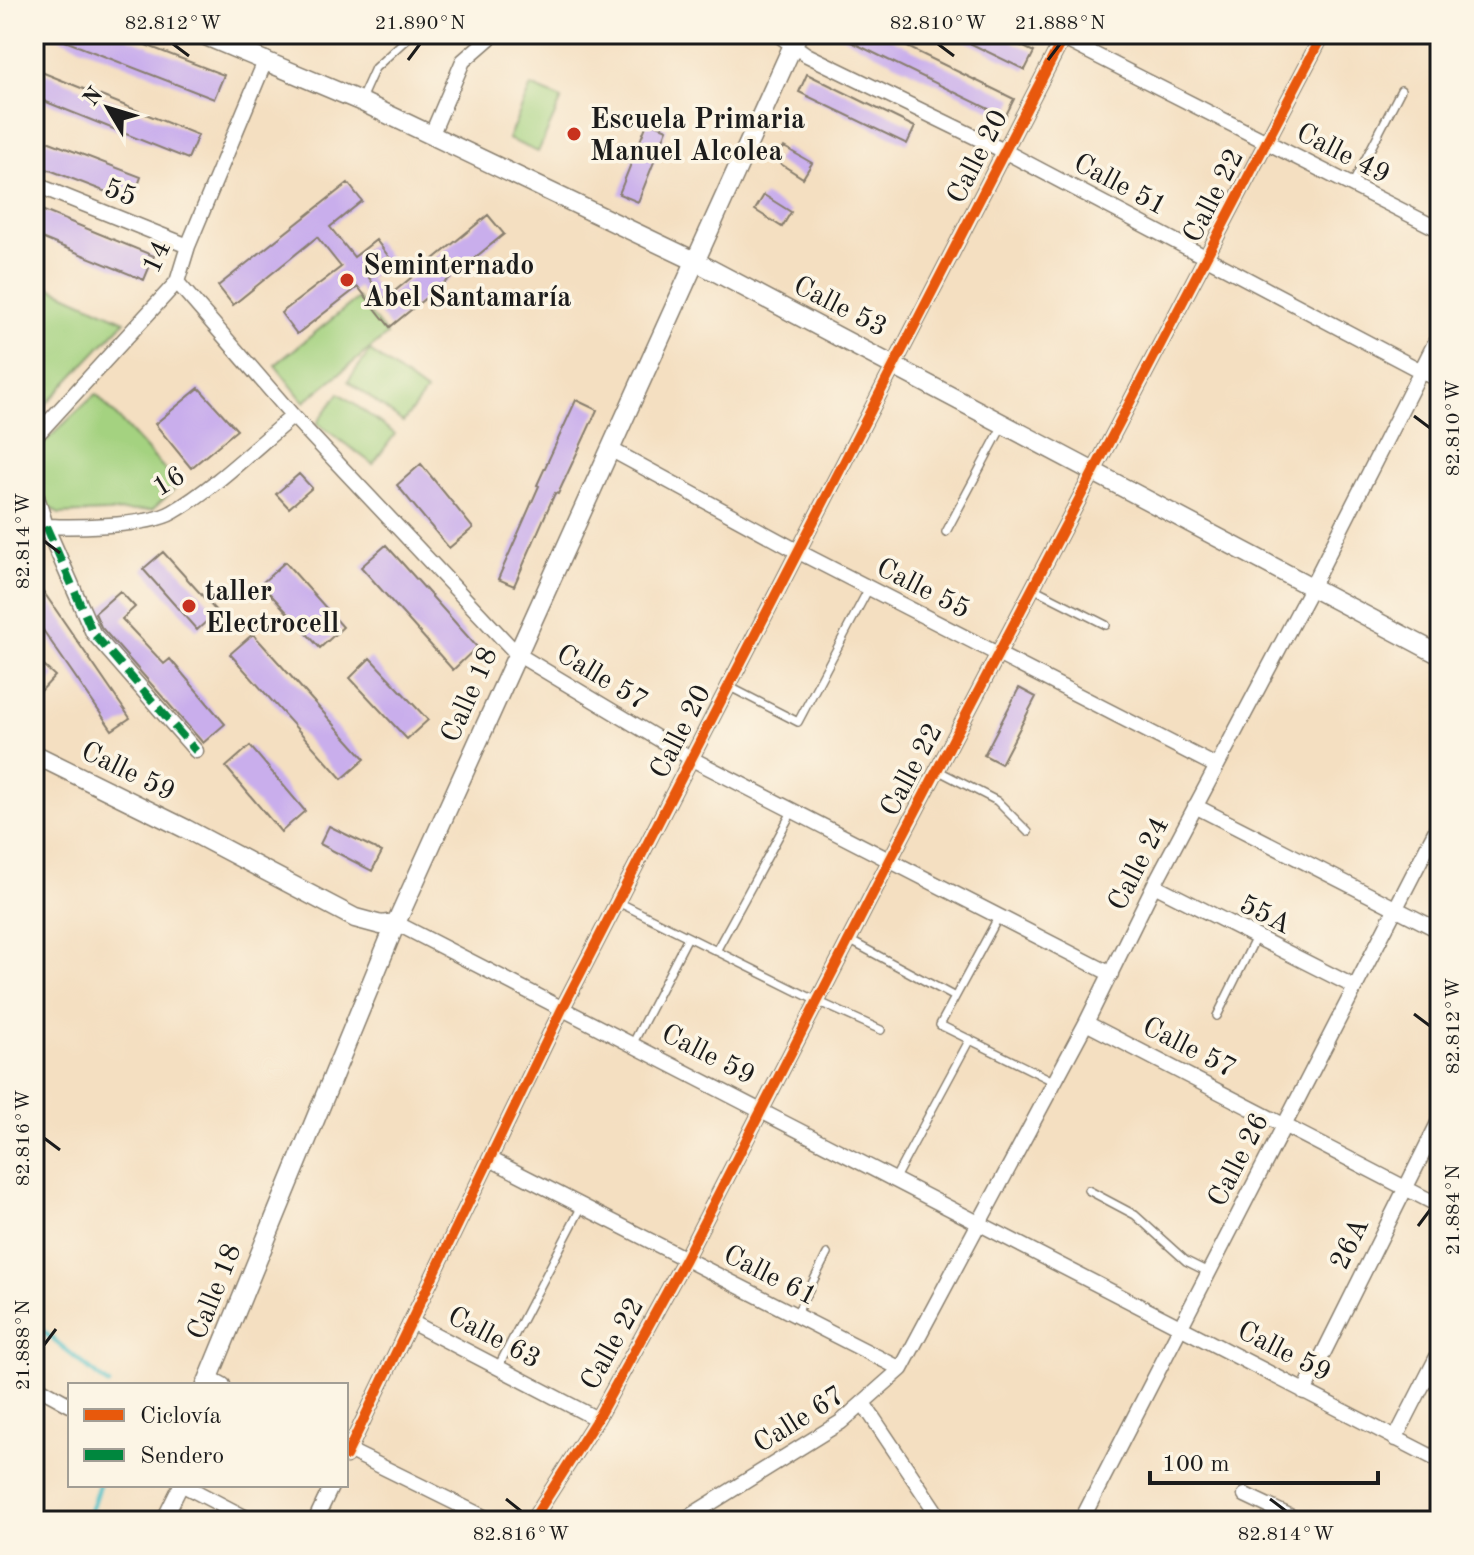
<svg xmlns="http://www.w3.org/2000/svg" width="1474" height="1555" font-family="'Old Standard TT',serif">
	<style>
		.green { fill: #a4d280; stroke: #60774e; stroke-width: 2 }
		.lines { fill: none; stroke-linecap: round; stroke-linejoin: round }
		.stream { stroke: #4ebdc5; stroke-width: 5 }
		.building { fill: #c9aeec }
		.service-casing { stroke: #887e6e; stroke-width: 10 }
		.minor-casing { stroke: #887e6e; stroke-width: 17 }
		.tertiary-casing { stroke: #887e6e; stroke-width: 21 }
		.service { stroke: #fff; stroke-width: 7 }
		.minor { stroke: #fff; stroke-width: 14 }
		.tertiary { stroke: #fff; stroke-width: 18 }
		.quiet { stroke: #00873e; stroke-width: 8; stroke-dasharray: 16 8; stroke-linecap: butt }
		.cycleway-casing { stroke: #fcf5e5; stroke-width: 15 }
		.cycleway { stroke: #e8590c; stroke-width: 10 }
		.ticks { fill: none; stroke: #1c1c1c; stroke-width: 3 }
		.poi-dot { fill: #c8321e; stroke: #fcf5e5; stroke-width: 3 }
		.labels { text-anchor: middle; stroke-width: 7; stroke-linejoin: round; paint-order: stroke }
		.poi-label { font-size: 28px; font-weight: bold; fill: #1c1c1c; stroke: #fcf5e5; text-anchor: start }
		.street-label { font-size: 28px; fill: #1c1c1c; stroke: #fcf5e5 }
		.neatline { fill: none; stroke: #1c1c1c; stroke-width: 3 }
		.ticks-label { font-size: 20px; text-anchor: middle; fill: #1c1c1c }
	</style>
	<rect width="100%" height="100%" fill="#fcf5e5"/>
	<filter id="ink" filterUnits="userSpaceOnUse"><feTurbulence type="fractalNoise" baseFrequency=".0125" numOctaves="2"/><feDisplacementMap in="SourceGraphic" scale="16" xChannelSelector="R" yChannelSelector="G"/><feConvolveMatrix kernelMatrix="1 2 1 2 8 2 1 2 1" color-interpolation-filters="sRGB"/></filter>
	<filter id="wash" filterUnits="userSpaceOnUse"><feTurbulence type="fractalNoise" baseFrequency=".006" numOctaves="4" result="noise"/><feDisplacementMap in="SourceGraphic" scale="32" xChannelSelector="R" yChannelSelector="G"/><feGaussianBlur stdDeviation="1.8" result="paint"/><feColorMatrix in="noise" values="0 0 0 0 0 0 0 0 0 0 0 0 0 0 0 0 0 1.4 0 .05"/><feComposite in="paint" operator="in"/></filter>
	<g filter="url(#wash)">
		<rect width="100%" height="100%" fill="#f4dfc1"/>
		<path class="green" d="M531 86 562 99 538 152 508 139Z
			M34 280 125 321 34 417Z
			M358 298 387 335 304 402 275 365Z
			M370 351 426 392 403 422 348 381Z
			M339 393 395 434 373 464 317 423Z
			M96 394 179 485 152 510 59 514 44 502 34 452Z"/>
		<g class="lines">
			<path class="stream" d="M34 1324 109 1385
				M87 1521 99 1485"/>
		</g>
		<g id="blocks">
			<path class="building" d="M47 34H117L224 75 214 99Z
				M835 34H881L1014 99 1005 117Z
				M951 34H997L1034 52 1025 70Z
				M34 69 198 135 188 159 34 97Z
				M807 74 915 127 907 144 799 92Z
				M648 121 667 129 638 202 619 194Z
				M34 136 141 177 132 202 34 164Z
				M784 147 812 163 803 178 776 161Z
				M348 183 362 201 330 227 354 257 376 240 392 261 369 278 385 299 488 215 504 234 390 327 358 287 297 334 281 313 341 267 317 237 233 305 218 286Z
				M764 195 791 212 782 227 755 210Z
				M34 207 154 256 144 280 34 235Z
				M199 388 237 430 191 468 155 424Z
				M576 400 597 410 558 494 555 493 514 586 498 579 539 486 537 485Z
				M421 464 473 528 449 548 397 485Z
				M299 474 312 488 289 508 276 494Z
				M386 545 477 647 453 670 361 567Z
				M163 552 217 612 197 630 143 569Z
				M285 562 343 627 320 648 261 584Z
				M34 578 130 718 112 730 34 617Z
				M120 591 135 607 122 619 164 664 170 659 225 724 203 743 101 627 95 613Z
				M253 634 365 759 342 779 230 654Z
				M34 657 55 676 41 691 34 684Z
				M370 658 428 720 407 739 350 678Z
				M1019 688 1036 697 1001 764 984 755Z
				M250 746 305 811 281 832 226 767Z
				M329 826 382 852 372 871 320 844Z"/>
		</g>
	</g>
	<g filter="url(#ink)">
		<use href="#blocks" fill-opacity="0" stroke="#887e6e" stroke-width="2"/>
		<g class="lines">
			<defs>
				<path id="service" d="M361 99 375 68 412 34
					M1352 185 1401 90
					M946 532 1003 425
					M1033 588 1106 625
					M730 687 798 722 869 588
					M937 770 997 801 1028 832
					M618 902 817 1001 881 1030
					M999 916 940 1025 1055 1082
					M849 940 955 997
					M716 951 793 810
					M1217 1016 1256 937
					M632 1045 688 937
					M894 1180 970 1039
					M1088 1190 1135 1215 1186 1261 1208 1272
					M796 1315 827 1254
					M498 1367 582 1206"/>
				<path id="minor" d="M777 34 807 55 1006 152 1440 381
					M1054 34 1440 230
					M431 136 463 61 494 34
					M34 184 188 246
					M177 282 293 416 517 654 692 759 1111 974
					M34 438 177 282 188 246 266 59
					M610 449 799 552 1216 766
					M34 487 46 526 93 633 196 751
					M34 525C65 528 148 527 173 512 213 489 257 446 293 416
					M1195 806 1440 931
					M1154 885 1355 987
					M396 923 1440 1461
					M1086 1023 1440 1206
					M490 1159 901 1369
					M411 1322 597 1419
					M208 1377 223 1385
					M34 1385 70 1405
					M1304 1392 1440 1119
					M863 1403 942 1521
					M1395 1439 1440 1351
					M346 1449 492 1521
					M346 1456 562 1009 1065 34
					M183 1485 252 1521
					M1245 1495 1300 1521
					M163 1521 181 1485
					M315 1521 332 1485
					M532 1521 597 1419 685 1259 890 860 1323 34
					M682 1521 841 1422 901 1369 1086 1023 1154 885 1311 588 1440 333
					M1081 1521 1440 822"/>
				<path id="tertiary" d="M201 34 360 101 695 261 1440 655
					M34 754 186 829 355 918 381 925 396 923
					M206 1385 396 923 798 34"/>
			</defs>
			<use href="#service" class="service-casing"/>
			<use href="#minor" class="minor-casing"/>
			<use href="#tertiary" class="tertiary-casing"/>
			<use href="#service" class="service"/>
			<use href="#minor" class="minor"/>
			<use href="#tertiary" class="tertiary"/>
			<path class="quiet" d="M46 526 93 633 196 751"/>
			<defs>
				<path id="cycleway" d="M346 1456 562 1009 1065 34
					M532 1521 597 1419 685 1259 890 860 1323 34"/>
			</defs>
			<use href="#cycleway" class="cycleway-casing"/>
			<use href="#cycleway" class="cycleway"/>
		</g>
	</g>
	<path class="ticks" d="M173 44 189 56M938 44 954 56M408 60 420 44M1048 60 1060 44M1414 416 1430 428M44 541 60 553M1414 1014 1430 1026M44 1138 60 1150M1418 1226 1430 1210M44 1345 56 1329M506 1499 521 1511M1270 1499 1286 1511"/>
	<g class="poi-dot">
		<circle cx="574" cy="134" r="8"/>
		<circle cx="347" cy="280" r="8"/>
		<circle cx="189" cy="606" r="8"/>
	</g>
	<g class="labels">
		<g class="poi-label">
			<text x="590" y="128">Escuela Primaria<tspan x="590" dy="32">Manuel Alcolea</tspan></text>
			<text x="363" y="274">Seminternado<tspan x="363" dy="32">Abel Santamaría</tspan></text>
			<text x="205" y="600">taller<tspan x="205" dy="32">Electrocell</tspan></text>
		</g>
		<g class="street-label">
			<text transform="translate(1344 152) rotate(27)" y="10">Calle 49</text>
			<text transform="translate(976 156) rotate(-63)" y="10">Calle 20</text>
			<text transform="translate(1121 183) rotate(28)" y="10">Calle 51</text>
			<text transform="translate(121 191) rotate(22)" y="10">55</text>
			<text transform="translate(1212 195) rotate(-63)" y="10">Calle 22</text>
			<text transform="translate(155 256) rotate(-65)" y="10">14</text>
			<text transform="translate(841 305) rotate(27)" y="10">Calle 53</text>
			<text transform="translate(168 480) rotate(-31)" y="10">16</text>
			<text transform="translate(924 587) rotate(27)" y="10">Calle 55</text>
			<text transform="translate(603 676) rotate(31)" y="10">Calle 57</text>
			<text transform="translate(468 694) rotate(-66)" y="10">Calle 18</text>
			<text transform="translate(679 731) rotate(-63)" y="10">Calle 20</text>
			<text transform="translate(910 769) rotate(-62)" y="10">Calle 22</text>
			<text transform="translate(129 770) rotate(26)" y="10">Calle 59</text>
			<text transform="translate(1137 863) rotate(-63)" y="10">Calle 24</text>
			<text transform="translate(1266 913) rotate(27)" y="10">55A</text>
			<text transform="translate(1190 1046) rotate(27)" y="10">Calle 57</text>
			<text transform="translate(709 1053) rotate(27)" y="10">Calle 59</text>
			<text transform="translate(1237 1159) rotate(-63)" y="10">Calle 26</text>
			<text transform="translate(1348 1243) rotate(-64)" y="10">26A</text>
			<text transform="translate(771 1274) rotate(27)" y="10">Calle 61</text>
			<text transform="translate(213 1291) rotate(-68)" y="10">Calle 18</text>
			<text transform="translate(495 1336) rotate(28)" y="10">Calle 63</text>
			<text transform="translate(611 1343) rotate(-61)" y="10">Calle 22</text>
			<text transform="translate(1285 1350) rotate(27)" y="10">Calle 59</text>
			<text transform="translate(798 1418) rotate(-32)" y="10">Calle 67</text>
		</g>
	</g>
	<rect width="1474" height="1555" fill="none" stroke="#fcf5e5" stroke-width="88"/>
	<rect x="68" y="1383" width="280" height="104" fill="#fcf5e5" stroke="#a29e95" stroke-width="2"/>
	<rect x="84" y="1409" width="40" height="12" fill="#e8590c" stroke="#a29e95" stroke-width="2"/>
	<text x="140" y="1423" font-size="24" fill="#1c1c1c">Ciclovía</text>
	<rect x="84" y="1449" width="40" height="12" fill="#00873e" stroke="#a29e95" stroke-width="2"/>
	<text x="140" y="1463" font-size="24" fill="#1c1c1c">Sendero</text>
	<g transform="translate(108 108) rotate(308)" stroke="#fcf5e5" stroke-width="6" paint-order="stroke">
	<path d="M0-6L14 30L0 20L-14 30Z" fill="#1c1c1c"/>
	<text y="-12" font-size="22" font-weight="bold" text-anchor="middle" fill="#1c1c1c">N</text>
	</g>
	<path d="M1150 1471v12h228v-12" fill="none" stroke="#1c1c1c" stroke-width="4"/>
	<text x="1162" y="1471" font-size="24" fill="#1c1c1c" stroke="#fcf5e5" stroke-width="6" paint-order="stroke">100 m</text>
	<rect x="44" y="44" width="1386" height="1467" class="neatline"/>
	<g class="ticks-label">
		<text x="173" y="29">82.812°W</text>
		<text x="420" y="29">21.890°N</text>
		<text x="938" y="29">82.810°W</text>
		<text x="1060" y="29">21.888°N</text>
		<text transform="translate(1452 428) rotate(-90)" y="7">82.810°W</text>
		<text transform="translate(22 541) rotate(-90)" y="7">82.814°W</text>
		<text transform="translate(1452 1026) rotate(-90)" y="7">82.812°W</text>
		<text transform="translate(22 1138) rotate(-90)" y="7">82.816°W</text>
		<text transform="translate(1452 1210) rotate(-90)" y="7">21.884°N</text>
		<text transform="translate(22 1345) rotate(-90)" y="7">21.888°N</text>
		<text x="521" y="1540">82.816°W</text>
		<text x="1286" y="1540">82.814°W</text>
	</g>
</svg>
